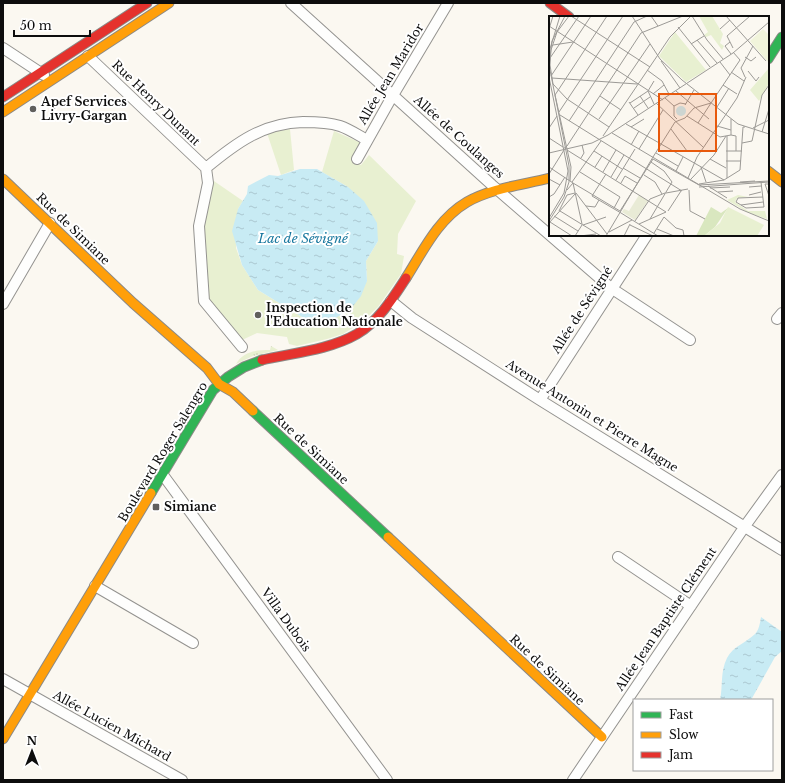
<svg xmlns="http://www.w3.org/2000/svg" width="785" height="783" font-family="'Libre Baskerville',serif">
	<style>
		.grass { fill: url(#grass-tufts) }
		.park { fill: #e8f0d1 }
		.water { fill: url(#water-ripples) }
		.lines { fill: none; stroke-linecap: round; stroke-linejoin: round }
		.street-casing { stroke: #949390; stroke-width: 12 }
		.fast-casing { stroke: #8b8986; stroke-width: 11 }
		.slow-casing { stroke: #8b8986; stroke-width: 11 }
		.jam-casing { stroke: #8b8986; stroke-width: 11 }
		.street { stroke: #fefefd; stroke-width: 10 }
		.fast { stroke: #30b455; stroke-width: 9 }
		.slow { stroke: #ff9f0a; stroke-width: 9 }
		.jam { stroke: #e5322d; stroke-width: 9 }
		.poi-dot { fill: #605f5d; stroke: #fff; stroke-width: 1.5 }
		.labels { text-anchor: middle; stroke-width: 4; stroke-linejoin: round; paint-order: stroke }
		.street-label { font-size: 12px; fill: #0d0d0d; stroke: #fff }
		.poi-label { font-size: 12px; font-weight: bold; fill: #0d0d0d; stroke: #fff; text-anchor: start }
		.water-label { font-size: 13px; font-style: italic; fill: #17779e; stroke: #fff }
		.inset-road { fill: none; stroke: #9c9a96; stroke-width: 1 }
		.view { fill: #e8590c; fill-opacity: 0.15; stroke: #e8590c; stroke-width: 2 }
		.inset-edge { fill: none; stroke: #0d0d0d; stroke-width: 2 }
	</style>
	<defs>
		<pattern id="grass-tufts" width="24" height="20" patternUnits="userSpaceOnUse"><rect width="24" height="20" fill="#e8f0d1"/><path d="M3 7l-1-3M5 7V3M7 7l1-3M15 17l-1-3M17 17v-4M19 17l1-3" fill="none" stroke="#c6cdb2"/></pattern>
		<pattern id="water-ripples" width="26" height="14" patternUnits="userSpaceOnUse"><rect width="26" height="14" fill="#c8ebf4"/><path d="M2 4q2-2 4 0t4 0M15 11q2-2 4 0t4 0" fill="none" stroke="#abc8d0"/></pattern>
	</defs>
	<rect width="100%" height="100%" fill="#fbf8f1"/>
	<path class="grass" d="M271 346 278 350 253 356 236 364C243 351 257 350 270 350Z"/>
	<path class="park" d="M290 129 294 170 281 175 267 133Z
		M334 131 359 142 360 147 352 160 361 165 369 155 416 201 398 234 397 254 404 256 401 274 378 307 362 322 343 334 327 339 297 346 289 344 287 337 257 333 242 340 209 299 204 227 211 179 243 201 238 209 236 248 242 265 258 290 307 320 367 281 366 261 378 241 348 187 322 172Z"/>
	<path class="water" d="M300 169H317L348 187 364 201 377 223 378 241 366 261 367 281 361 296 350 310 328 322 307 320 258 290 242 265 232 231 238 209 247 194 248 186 269 175 278 176Z
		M761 617 782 632V651L775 657 751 700H720C723 686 720 672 727 658 733 646 746 643 755 634 759 630 760 623 761 617Z"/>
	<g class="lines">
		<defs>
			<path id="street" d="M291 3 492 185 611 288 690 340
				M3 48 44 75
				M88 56 206 168
				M357 159 389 102 448 3
				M206 168 208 183 199 226 204 301 242 347
				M206 168C236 143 263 123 303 122 315 122 328 122 340 126 349 129 358 135 367 140
				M391 301 412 318 540 400 782 550
				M3 304 50 223
				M777 319 782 313
				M540 400 647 235
				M163 475 387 780
				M618 557 691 606
				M95 586 193 643
				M3 679 182 780
				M573 780 745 526 782 475"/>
			<path id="fast" d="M768 59 782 37
				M253 411 388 537
				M151 493 213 390 228 377 244 367 262 360"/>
			<path id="slow" d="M3 112 169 3
				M768 171 782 182
				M3 179 133 303 207 368 219 384 233 392 253 411
				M406 278C423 251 438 219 467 202 492 188 522 185 550 178
				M388 537 602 737
				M3 739 151 493"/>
			<path id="jam" d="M550 3 569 17
				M3 97 147 3
				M262 360C293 353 329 350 357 334 378 322 393 298 406 278"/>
		</defs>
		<use href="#street" class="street-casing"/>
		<use href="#fast" class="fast-casing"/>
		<use href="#slow" class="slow-casing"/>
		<use href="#jam" class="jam-casing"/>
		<use href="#street" class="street"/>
		<use href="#fast" class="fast"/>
		<use href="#slow" class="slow"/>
		<use href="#jam" class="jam"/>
	</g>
	<g class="poi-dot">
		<circle cx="33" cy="109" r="4"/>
		<circle cx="258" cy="315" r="4"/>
		<rect x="152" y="503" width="8" height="8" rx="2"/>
	</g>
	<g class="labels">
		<g class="street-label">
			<text transform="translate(391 74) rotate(-59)" y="4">Allée Jean Maridor</text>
			<text transform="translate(156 103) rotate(44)" y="4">Rue Henry Dunant</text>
			<text transform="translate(459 137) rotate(42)" y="4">Allée de Coulanges</text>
			<text transform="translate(73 229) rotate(44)" y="4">Rue de Simiane</text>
			<text transform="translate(582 310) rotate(-57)" y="4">Allée de Sévigné</text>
			<text transform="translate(592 416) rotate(32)" y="4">Avenue Antonin et Pierre Magne</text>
			<text transform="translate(311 449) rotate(43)" y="4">Rue de Simiane</text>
			<text transform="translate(163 452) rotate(-59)" y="4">Boulevard Roger Salengro</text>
			<text transform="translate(666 619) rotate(-56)" y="4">Allée Jean Baptiste Clément</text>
			<text transform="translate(286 620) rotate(54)" y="4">Villa Dubois</text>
			<text transform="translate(547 670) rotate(43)" y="4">Rue de Simiane</text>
			<text transform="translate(112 726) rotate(29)" y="4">Allée Lucien Michard</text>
		</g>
		<g class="poi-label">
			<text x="41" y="106">Apef Services<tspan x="41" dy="14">Livry-Gargan</tspan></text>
			<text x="266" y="312">Inspection de<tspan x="266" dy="14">l'Education Nationale</tspan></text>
			<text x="164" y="511">Simiane</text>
		</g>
		<g class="water-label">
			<text x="303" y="243">Lac de Sévigné</text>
		</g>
	</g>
	<g transform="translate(549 16)">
		<rect width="220" height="220" fill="#fbf8f1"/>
		<path d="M189 179 199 181 188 182 186 186 199 195H216L218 203 198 196 178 184Z" fill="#e8f0d1"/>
		<path d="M162 191 172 197 179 192 166 211 155 220H147Z" fill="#d9e7bf"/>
		<path d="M90 179 99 185 86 204 73 196 75 193 80 195Z" fill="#e9ebd6"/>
		<path d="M150 0H163L174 18 171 27 175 30 173 34 162 19 157 21 155 19 159 16ZM126 16 157 54 137 66 110 40ZM220 52V67L210 85 201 74ZM179 191 215 209 208 220H155L171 207Z" fill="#e8f0d1"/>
		<path d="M214 13 220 19V47L201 25Z" fill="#f1f4db"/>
		<path d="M127 95a5 5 0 1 1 10 0a5 5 0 1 1-10 0Z" fill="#c8ebf4"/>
		<path class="inset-road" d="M20 0 8 16 2 34 1 49 4 68 18 83 60 111M22 0 101 51M83 0 111 43 133 64 189 108 220 118M102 0 109 10M143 0 158 24 174 43M177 0 217 45M0 10 114 84M129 11 161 51M0 13 4 0M171 13 181 4M148 24 168 47M181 26 176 30 182 38M142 28 155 20M4 29 24 26M184 32 178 20 201 0M0 36 11 0M196 41 202 45 207 41M1 42 30 0M112 45 131 72M171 46 181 59M98 54 113 65 120 78M199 55 207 65 210 61M182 56 195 65M2 60 42 0M0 61 19 155 15 177 0 202M196 61 192 52 204 30M3 62 88 68M174 69 188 78M99 75 105 88M127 75 160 103M104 78 115 69M51 80 72 94M91 80 99 92M116 82 125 90M80 86 89 99M81 87 99 75 105 65M107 87 154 131M162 87 191 44 184 36M136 89 145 74M125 90V100L128 103M125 90 131 87 137 88M168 91 180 72M85 92 101 81M10 96 74 0M11 99 133 175M138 100 171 121 182 119M50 103 101 28M182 103V119M20 105 85 6 98 0M149 107 162 87M77 108 175 164M168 110 182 114M82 111 95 103M0 112 8 100M204 112 220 104M122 113 138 135M213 116 220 93M63 117 191 193 220 205M182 119 187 120V135M54 120 121 21 142 0M0 122 14 131M193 127 203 125 213 79 220 69M82 129 90 115M14 133 18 130 92 17 134 0M90 133 114 94M18 134 117 196M45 135 73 153M177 135H193M0 137 43 127 59 119 184 37 220 6M107 137 129 150M104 141 126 106 136 102 145 92 162 87M32 142 35 137 33 129M161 143 177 152M177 145H192M0 151 24 167 33 208M46 151 53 140M152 151 157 166M74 152 91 162M127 155 134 141M31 156 71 181 65 192M54 156 67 134M0 158 15 134M57 158 43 180 72 197M95 159 106 166 113 178M62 161 75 139M139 162 148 141 188 82 197 61M178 162V120M0 163 11 169M142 163 165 139 177 120M67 164 86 133M21 165 22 151 6 79 58 0M23 166 52 125M191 166 206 165M212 166 215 191 197 192 187 186 189 182 214 181M72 167 76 160 88 167M150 168 175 164 191 154 194 111H196M219 168H216L220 180M159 170 178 182M150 171 220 166M200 171 212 170M161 172 181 171M18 174 24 167 71 195 104 143 150 169 220 165M140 174 141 195 156 203M169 176 184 175M27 177 58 218M117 177 139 173M200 179 212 176M0 181 5 178 16 161M192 189 214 186M37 190 46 191 50 184M10 195 18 179 26 177M11 195 52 220M119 195 132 175M72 197 109 220M5 200 29 215M115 201 127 212 134 214 135 220M101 203 123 166 115 155 102 146M0 205 15 181 20 166V150L0 49 3 25 16 0M86 205 101 183 116 177M1 206 23 220M0 207 26 178M90 208 117 196M34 209 57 201M81 209 104 220M108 213 125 220M60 216 83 204M105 217 115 201M26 220 33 209M31 220 47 218M57 220 104 141M75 220 81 208"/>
		<path class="view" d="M110 78H167V135H110Z"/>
		<rect width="220" height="220" class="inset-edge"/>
	</g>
	<rect width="785" height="783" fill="none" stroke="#0d0d0d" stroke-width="8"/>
	<rect x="633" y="699" width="140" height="72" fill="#ffffff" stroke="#9e9e9e"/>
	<rect x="641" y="712" width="20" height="6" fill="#30b455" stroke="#9e9e9e"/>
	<text x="669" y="719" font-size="12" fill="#0d0d0d">Fast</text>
	<rect x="641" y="732" width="20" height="6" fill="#ff9f0a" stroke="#9e9e9e"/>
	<text x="669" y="739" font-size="12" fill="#0d0d0d">Slow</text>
	<rect x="641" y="752" width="20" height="6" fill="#e5322d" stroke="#9e9e9e"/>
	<text x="669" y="759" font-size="12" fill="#0d0d0d">Jam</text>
	<g transform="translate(32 751)" stroke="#ffffff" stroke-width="3" paint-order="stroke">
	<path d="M0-3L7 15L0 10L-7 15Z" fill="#0d0d0d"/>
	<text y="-6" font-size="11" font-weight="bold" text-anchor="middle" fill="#0d0d0d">N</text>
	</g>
	<path d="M14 30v6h76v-6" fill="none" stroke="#0d0d0d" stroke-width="2"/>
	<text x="20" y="30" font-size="12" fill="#0d0d0d" stroke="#ffffff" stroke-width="3" paint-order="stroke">50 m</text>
</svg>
